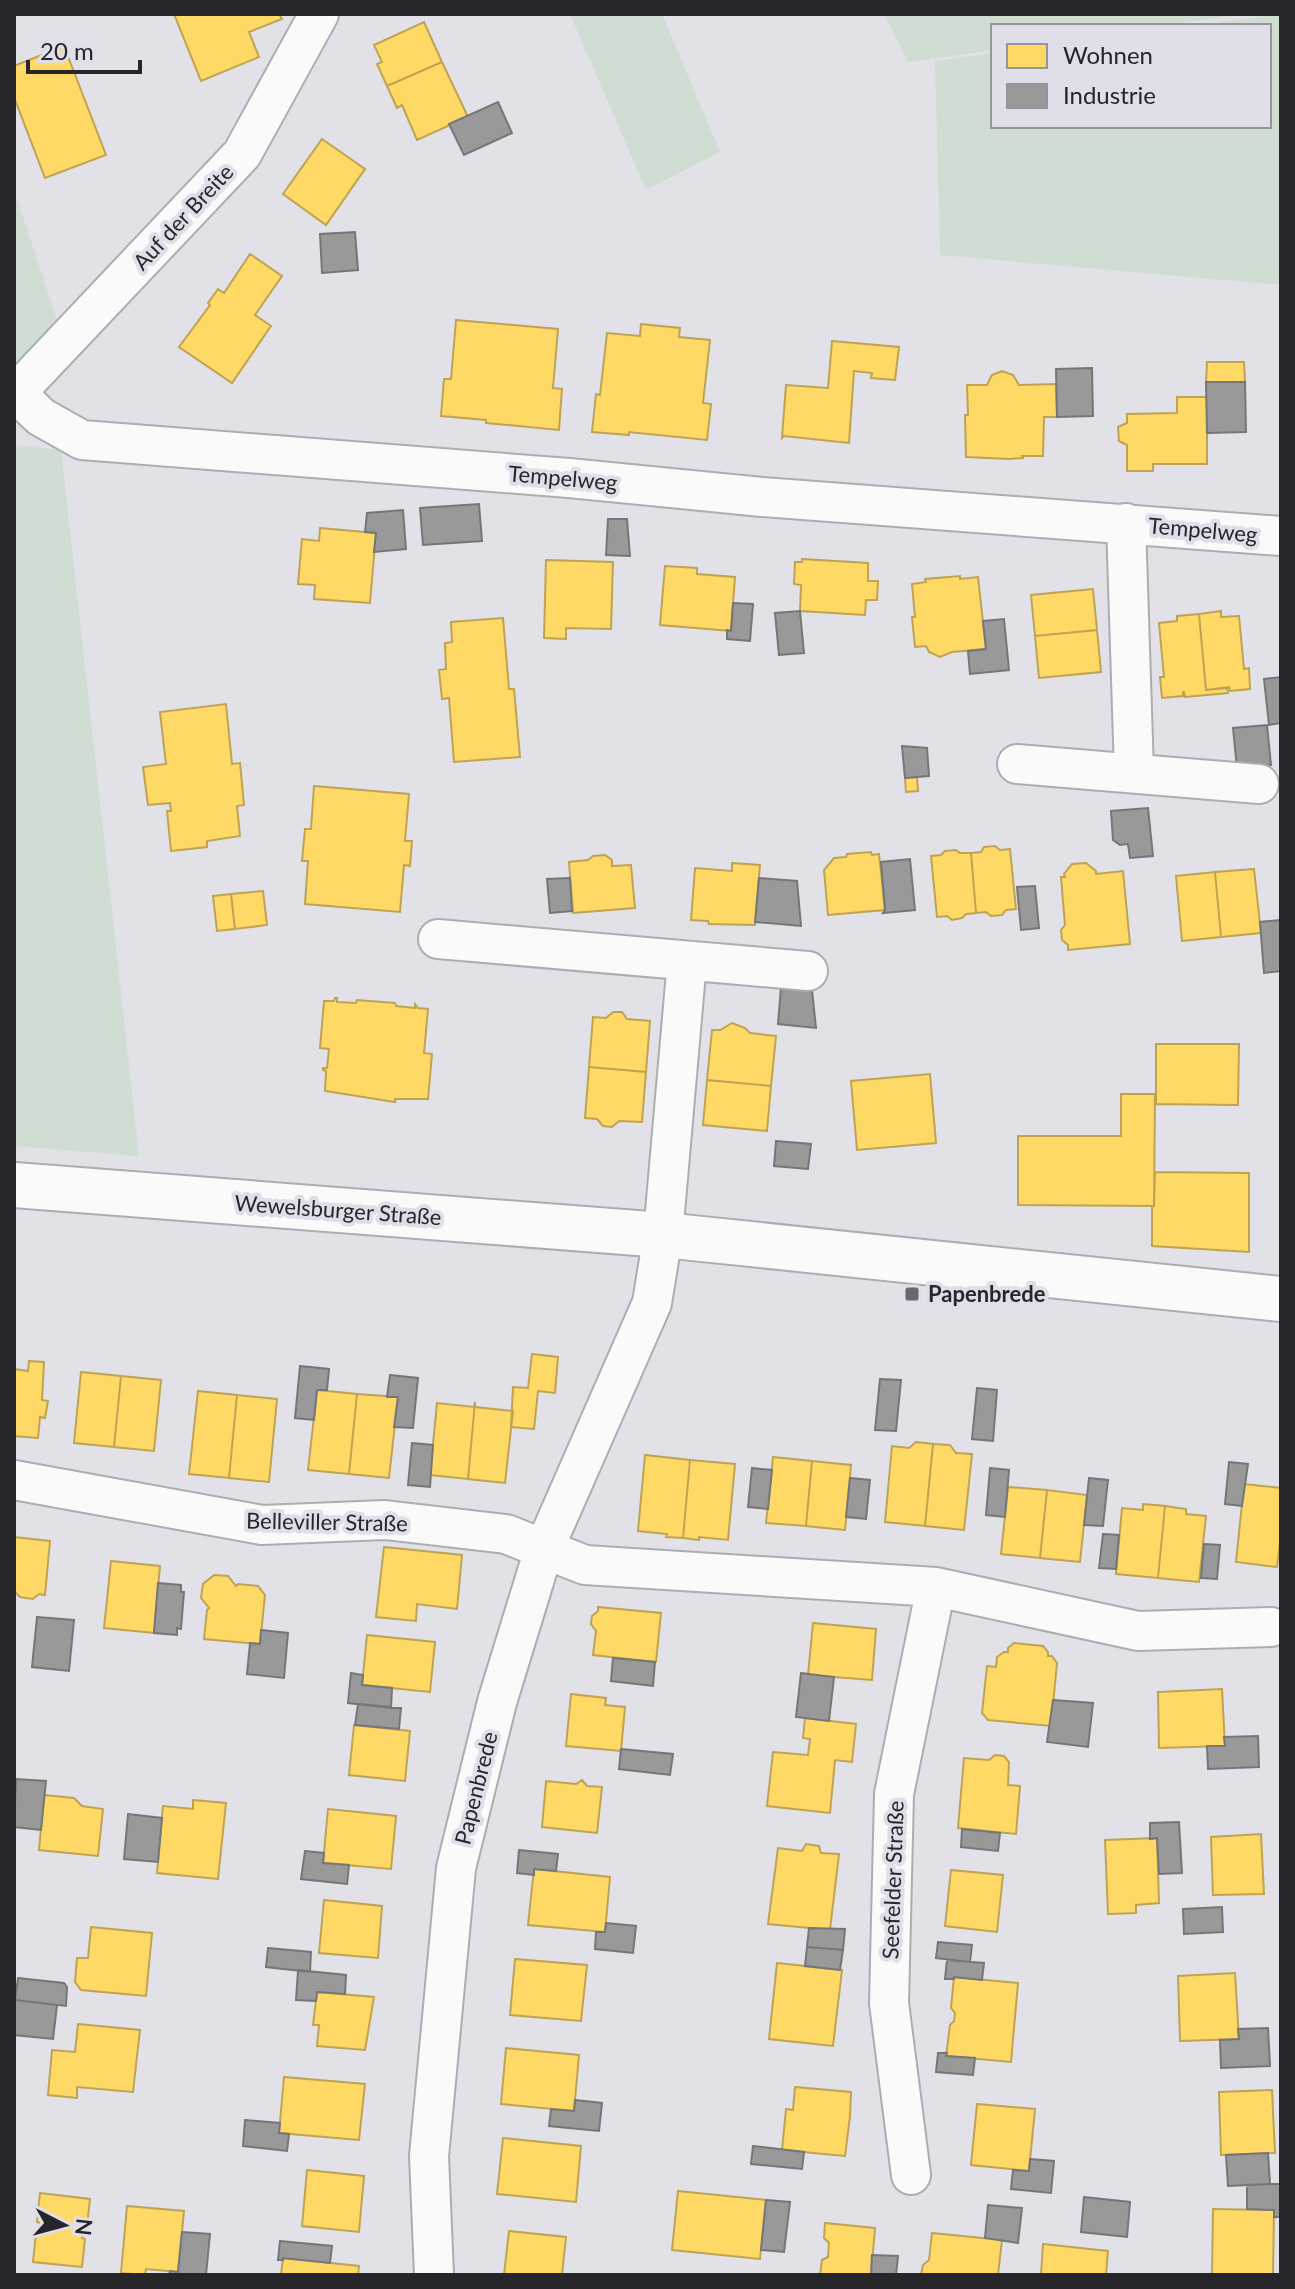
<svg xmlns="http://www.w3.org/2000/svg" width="1295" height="2289" font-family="Lato,sans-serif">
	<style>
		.green { fill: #cfddd3 }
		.homes { fill: #ffd966; stroke: #bea354; stroke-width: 2 }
		.industry { fill: #999; stroke: #767677; stroke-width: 2 }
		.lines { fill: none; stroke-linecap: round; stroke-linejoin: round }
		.minor-casing { stroke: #adadb1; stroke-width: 42 }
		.major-casing { stroke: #adadb1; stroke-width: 48 }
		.minor { stroke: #fbfafb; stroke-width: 38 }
		.major { stroke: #fbfafb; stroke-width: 44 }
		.poi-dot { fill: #68676c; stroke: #e0dfe9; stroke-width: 3 }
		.labels { text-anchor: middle; stroke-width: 8; stroke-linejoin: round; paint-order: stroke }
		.street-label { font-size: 22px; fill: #262529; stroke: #e0dfe9 }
		.poi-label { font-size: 22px; font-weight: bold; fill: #262529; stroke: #e0dfe9; text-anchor: start }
	</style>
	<rect width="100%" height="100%" fill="#e2e1e7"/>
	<path class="green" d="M570 14H662L720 152 646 190Z
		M884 14H1243L1159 26H993V50L908 62Z
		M1281 14V285L940 255 935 61 993 53V126H1269V26H1191Z
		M14 190 57 320 14 366Z
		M14 445 61 450 139 1156 14 1146Z"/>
	<path class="homes" d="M174 14H279L282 19 249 32 259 57 201 81Z
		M424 22 442 62 387 86 377 64 382 62 374 45Z
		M64 46 106 155 45 178 14 97V66Z
		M442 62 468 117 417 140 402 105 397 108 387 86Z
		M322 139 365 169 326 225 283 194Z
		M250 254 282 276 255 315 271 326 232 383 179 347 210 305 208 303 218 289 224 293Z
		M456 320 558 329 553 388 562 389 559 430 486 423V420L441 416 444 379H451Z
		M641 324 680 328 679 337 710 340 703 403 711 404 707 440 629 432V435L592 432 596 394 600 395 607 333 640 336Z
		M832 341 899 347 895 380 871 378 872 373 854 371 849 443 784 436 782 438 786 385 828 388Z
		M1207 362H1244L1245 382H1206Z
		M1002 371 1013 375 1019 385 1056 384 1057 417H1044L1043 456H1022L1023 458 1009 459 966 457 965 415H968L967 385H987L992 375Z
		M1177 397H1207V464H1153V471H1127V445L1119 441 1118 427 1127 423V414L1177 413Z
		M320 528 376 533 370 603 314 599 315 585 298 584 302 539 319 541Z
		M802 559 868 563V581H878L877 600H866L865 615 800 611 801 585 794 584 795 562H802Z
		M546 560 613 562 611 629 566 628V639L544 638Z
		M665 566 697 568V574L735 577 731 631 660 625Z
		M960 576V579L978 577 986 649 952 652 940 657 929 652 926 646 915 647 912 617H915L912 584 926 582 925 579Z
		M1093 589 1097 630 1035 636 1031 595Z
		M1221 611V617L1239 616 1244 669 1249 668 1250 689 1230 691 1229 687 1206 690 1199 614Z
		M1199 614 1206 690 1227 688 1228 693 1185 697 1184 692H1183V696L1162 698 1160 677H1164L1159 623 1177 621V616Z
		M503 618 509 689H514L520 757 454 762 449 698 442 699 439 670 446 669 445 643 452 642 451 622Z
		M1097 630 1101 672 1039 678 1035 636Z
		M226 704 232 764 240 763 244 805 237 806 240 836 207 841V847L171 851 167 811H171L170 803 148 805 143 767 166 764 160 712Z
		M917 777 918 791 906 792 905 778Z
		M314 786 409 794 405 841H412L410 866 404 865 400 912 305 904 308 861H302L305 829H311Z
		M995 846 1000 850 1010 849 1016 909 1006 910 1002 915 991 916 986 912 976 913 971 853 981 852 984 847Z
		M956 850 960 853H971L976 913 966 914 962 918 952 920 947 916 937 917 931 856 941 855 945 851Z
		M871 852 872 855 879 854 885 910 828 915 824 870 834 858 846 857 847 854Z
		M605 855 612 860V866L631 865 635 908 573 913 569 862 588 860 593 856Z
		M732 863 760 865 755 925 709 924 708 921 691 920 695 868 732 871Z
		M1086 863 1096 871V874L1123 871 1130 944 1068 950V945L1062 940 1061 930 1065 925 1061 877H1065L1064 874 1072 864Z
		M1254 869 1261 933 1221 937 1215 872Z
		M1215 872 1221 937 1182 941 1176 876Z
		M263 891 267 925 235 929 231 894Z
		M231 894 235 929 217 931 213 896Z
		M335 998H337V1002L356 1003 357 1000 395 1003 396 1006 415 1008V1004L418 1008 428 1009 424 1053 432 1054 428 1099H395V1102L325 1091 326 1071 323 1070V1068H327L329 1049 320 1048 324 1001H334Z
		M613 1012H622L627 1019 650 1021 646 1072 589 1067 593 1017 606 1018Z
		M732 1023 745 1028 750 1033 776 1036 771 1086 707 1080 712 1030H720Z
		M1156 1044H1239L1238 1105 1156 1104Z
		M589 1067 646 1072 642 1122 619 1121 612 1127 603 1126 597 1119 585 1118Z
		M930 1074 936 1143 857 1150 851 1081Z
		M707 1080 771 1086 767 1131 703 1125Z
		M1121 1094H1155L1154 1206 1018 1205V1136H1121Z
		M1155 1172 1249 1173V1252L1152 1246V1206H1154Z
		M532 1354 558 1357 555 1393 538 1391 534 1429 511 1427 513 1387 528 1388Z
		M29 1361 44 1362 42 1400 48 1401 45 1418 40 1417 38 1438 14 1436V1369L28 1371Z
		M81 1372 121 1376 114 1447 74 1443Z
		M121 1376 161 1380 154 1451 114 1447Z
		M317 1390 357 1394 349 1474 308 1470Z
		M198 1391 237 1395 229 1478 189 1474Z
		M357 1394 398 1397 389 1478 349 1474Z
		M237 1395 277 1399 269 1482 229 1478Z
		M475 1402V1407L513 1411 505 1483 468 1479Z
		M475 1402 468 1479 430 1475 437 1403 474 1407Z
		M916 1442 933 1444 925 1526 885 1522 892 1446 909 1448Z
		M933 1444 950 1445 956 1453 972 1454 964 1530 925 1526Z
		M645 1455 690 1460 683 1538 666 1537 667 1534 638 1531Z
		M773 1457 812 1461 806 1526 766 1523Z
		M690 1460 735 1464 728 1540 699 1537V1540L683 1538Z
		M812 1461 851 1465 845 1530 806 1526Z
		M1244 1484 1281 1488V1534L1277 1567 1236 1562Z
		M1008 1487 1047 1490 1040 1558 1001 1554Z
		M1047 1490 1087 1495 1080 1562 1040 1558Z
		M1143 1504 1165 1506 1158 1578 1116 1574 1122 1508 1143 1510Z
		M1165 1506 1186 1509V1514L1206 1516 1199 1582 1158 1578Z
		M14 1537 50 1541 45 1595 39 1594 33 1599 20 1597 14 1591Z
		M384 1547 462 1555 457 1609 417 1604 416 1621 376 1617Z
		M111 1561 160 1566 154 1633 104 1628Z
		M214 1575 228 1576 236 1586 238 1584 258 1586 265 1595 260 1644 204 1639 207 1610 209 1608 201 1598 203 1584Z
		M598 1607 661 1613 656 1662 593 1655 596 1631 591 1624 592 1616 598 1611Z
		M813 1623 876 1629 872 1680 808 1675Z
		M367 1635 435 1642 430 1692 362 1685Z
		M1014 1643 1043 1646 1048 1652V1656H1052L1057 1663 1051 1726 988 1720 982 1713 987 1666 996 1667 997 1657 1004 1652H1008V1648Z
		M1222 1689 1225 1746 1159 1748 1158 1692Z
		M571 1694 606 1698 605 1705 625 1707 621 1751 566 1746Z
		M805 1718 856 1724 852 1762 835 1760 830 1813 767 1806 773 1752 808 1755 810 1739 803 1738Z
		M354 1725 410 1731 405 1781 349 1775Z
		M995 1755 1004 1756 1009 1762 1008 1785 1020 1786 1016 1834 958 1828 964 1758 989 1760Z
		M582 1780 587 1786 602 1787 597 1833 542 1827 546 1781 576 1784Z
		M44 1795 74 1798 82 1806 103 1809 98 1856 39 1850Z
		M193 1800 226 1803 218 1879 157 1873 163 1806 193 1809Z
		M328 1809 396 1816 391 1869 323 1863Z
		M1261 1834 1264 1894 1213 1895 1211 1837Z
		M1157 1838 1159 1903 1136 1905V1913L1108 1914 1105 1840Z
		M806 1844 819 1846 821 1853 839 1854 830 1930 768 1924 778 1848 802 1851Z
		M534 1869 610 1877 605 1932 528 1925Z
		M951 1870 1003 1875 997 1932 945 1926Z
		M324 1900 382 1906 378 1958 319 1953Z
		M91 1927 152 1933 146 1996 81 1990 75 1982 77 1958H88Z
		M515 1959 587 1965 581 2021 510 2015Z
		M777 1963 842 1970 833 2046 769 2039Z
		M1235 1973 1239 2039 1180 2041 1178 1976Z
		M954 1977 1018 1983 1011 2062 946 2056 950 2025 954 2021 955 2013 951 2008Z
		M317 1992 374 1997 365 2050 317 2046 319 2025H313Z
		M78 2024 140 2030 133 2092 77 2087V2098L48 2095 52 2050 75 2052Z
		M506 2048 579 2055 574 2111 501 2104Z
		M284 2077 365 2084 359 2140 279 2133Z
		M795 2087 851 2092 850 2116 845 2156 782 2150 786 2109 793 2110Z
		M1272 2090 1275 2153 1221 2155 1219 2092Z
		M977 2104 1035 2109 1029 2171 971 2165Z
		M503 2138 581 2146 576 2202 497 2194Z
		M307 2170 364 2176 359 2232 302 2226Z
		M678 2191 766 2200 760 2259 672 2250Z
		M40 2193 90 2199 87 2227H84L82 2238 85 2239 82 2267 33 2262 36 2233 39 2234 40 2223 37 2222Z
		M127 2206 184 2211 178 2272 146 2269 145 2275 121 2273Z
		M1213 2209 1274 2210 1273 2275H1212Z
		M825 2223 875 2228 871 2275H820L822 2260 828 2257 829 2243 824 2238Z
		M509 2231 566 2237 562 2275H504Z
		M932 2233 1002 2240 998 2275H921L923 2265 929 2260Z
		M1043 2244 1108 2251 1106 2275H1041Z
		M283 2258 359 2266 358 2275H281Z"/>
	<path class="industry" d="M498 102 512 133 464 155 449 124Z
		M355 232 358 270 322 273 320 234Z
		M1092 368 1093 416 1057 417 1056 369Z
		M1206 382H1245L1246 432 1207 433Z
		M479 504 482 541 423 545 420 508Z
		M403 510 406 549 374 552 376 533 365 532 367 513Z
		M608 519H627L630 556 606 555Z
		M733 603 753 604 750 641 727 639V630L731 631Z
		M800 611 804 653 779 655 775 613Z
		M1004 619 1009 670 970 674 968 651 986 649 983 621Z
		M1281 677V723L1269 725 1264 679Z
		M1267 725 1271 765 1237 768 1233 728Z
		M902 746 927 748 929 776 905 778Z
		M1148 808 1153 856 1130 858 1128 844 1120 845 1113 840 1111 811Z
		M910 859 915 910 883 913 885 910 881 862Z
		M570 878 572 911 550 913 547 879Z
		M759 878 797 881 801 926 755 922Z
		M1035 886 1039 928 1021 930 1017 887Z
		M1280 920 1281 971 1264 973 1260 922Z
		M781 987 812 990 816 1028 778 1024Z
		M776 1141 811 1144 808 1169 774 1166Z
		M300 1366 329 1369 327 1390H317L314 1420 295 1418Z
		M390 1375 418 1378 413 1428 394 1427 398 1397H387Z
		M880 1379 901 1380 896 1431 875 1430Z
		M977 1388 997 1390 993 1441 972 1439Z
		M412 1443 433 1445 430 1487 408 1485Z
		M1229 1462 1248 1464 1242 1506 1225 1504Z
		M752 1468 772 1470 768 1509 748 1507Z
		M990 1468 1009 1470 1005 1517 986 1515Z
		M850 1478 870 1480 866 1519 846 1517Z
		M1089 1478 1108 1480 1103 1526 1084 1525Z
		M1103 1534 1119 1535 1116 1569 1099 1568Z
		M1204 1544 1220 1545 1217 1579 1201 1578Z
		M158 1583 181 1585V1592H184L181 1629 177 1628V1635L154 1633Z
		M37 1617 74 1620 69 1671 32 1667Z
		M261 1630 288 1633 284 1678 247 1674 250 1643 260 1644Z
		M613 1658 655 1662 653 1686 611 1681Z
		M351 1673 363 1675 362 1685 392 1688 391 1708 348 1703Z
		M801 1673 834 1677 829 1721 796 1717Z
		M1053 1700 1093 1703 1088 1747 1047 1742Z
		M358 1704 401 1708 399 1729 355 1725Z
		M1258 1736 1259 1767 1208 1769 1207 1746H1225L1224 1737Z
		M621 1749 673 1754 670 1775 619 1769Z
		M16 1779 46 1781 41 1830 14 1827Z
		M128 1814 162 1818 158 1862 124 1859Z
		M1179 1822 1182 1873 1159 1874 1157 1838 1150 1839V1823Z
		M962 1829 1000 1833 998 1851 961 1847Z
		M519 1850 558 1854 556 1871 534 1869V1875L517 1873Z
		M305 1851 324 1853 323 1863 349 1865 347 1884 301 1879Z
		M1222 1907 1223 1932 1184 1934 1183 1909Z
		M606 1923 636 1926 633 1953 595 1949 596 1932H605Z
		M809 1928 845 1929 843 1950 807 1947Z
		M938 1942 972 1945 970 1962 936 1958Z
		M807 1947 843 1950 840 1970 805 1966Z
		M268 1948 311 1952 310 1972 266 1967Z
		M947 1960 984 1963 982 1980 954 1977V1979H945Z
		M298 1970 346 1975 345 1994 317 1992 316 2001 296 2000Z
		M18 1978 64 1983 67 1987 66 2006 15 2000Z
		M15 2000 57 2005 53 2039 14 2035Z
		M1268 2028 1270 2066 1221 2068 1220 2040 1239 2039 1238 2029Z
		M938 2053H947L946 2056 975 2058 973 2075 936 2072Z
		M575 2100 602 2103 599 2131 549 2126 551 2109 574 2111Z
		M245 2120 280 2123 279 2133 289 2134 287 2151 243 2146Z
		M753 2146 804 2152 802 2169 751 2164Z
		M1268 2153 1270 2184 1228 2186 1226 2155Z
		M1030 2159 1054 2161 1051 2193 1011 2189 1013 2170 1029 2171Z
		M1270 2184H1281V2217H1274V2210L1247 2209V2185Z
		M1084 2197 1130 2202 1127 2237 1081 2232Z
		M766 2200 790 2202 784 2252 761 2250Z
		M988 2205 1022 2208 1018 2243 985 2238Z
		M182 2232 210 2234 206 2275H169L170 2271 178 2272Z
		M280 2241 332 2246 330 2263 283 2258V2260H278Z
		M872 2255 898 2256 896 2275H871Z"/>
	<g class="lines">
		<defs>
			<path id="minor" d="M16 393 41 417 82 440 569 478 762 497 1281 536
				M14 395 242 154 319 14
				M1126 523 1134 772
				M1017 764 1259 784
				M438 939 808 971
				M14 1480 262 1525 385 1520 506 1534 585 1565 936 1587 1138 1631 1271 1627
				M911 2175 889 2003 894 1794 936 1587
				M434 2275 429 2156 456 1868 497 1702 544 1549 652 1303 663 1235 687 961"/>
			<path id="major" d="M14 1185 663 1235 1281 1299"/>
		</defs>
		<use href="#minor" class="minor-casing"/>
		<use href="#major" class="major-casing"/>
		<use href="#minor" class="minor"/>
		<use href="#major" class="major"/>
	</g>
	<rect class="poi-dot" x="904" y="1286" width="16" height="16" rx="4"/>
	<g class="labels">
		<g class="street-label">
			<text transform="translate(183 217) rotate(-47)" y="8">Auf der Breite</text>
			<text transform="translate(563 478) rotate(5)" y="8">Tempelweg</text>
			<text transform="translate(1203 530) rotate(5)" y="8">Tempelweg</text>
			<text transform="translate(338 1210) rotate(4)" y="8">Wewelsburger Straße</text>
			<text transform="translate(327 1522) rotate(1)" y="8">Belleviller Straße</text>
			<text transform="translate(476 1788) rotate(-76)" y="8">Papenbrede</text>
			<text transform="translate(893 1880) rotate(-88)" y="8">Seefelder Straße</text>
		</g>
		<g class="poi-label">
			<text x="928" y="1302">Papenbrede</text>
		</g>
	</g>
	<rect width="1295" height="2289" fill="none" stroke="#262529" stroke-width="32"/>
	<rect x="991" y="24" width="280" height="104" fill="#e0dfe9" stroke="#96959c" stroke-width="2"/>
	<rect x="1007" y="44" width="40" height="24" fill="#ffd966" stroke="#96959c" stroke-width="2"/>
	<text x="1063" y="64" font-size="24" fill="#262529">Wohnen</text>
	<rect x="1007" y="84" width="40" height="24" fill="#999999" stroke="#96959c" stroke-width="2"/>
	<text x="1063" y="104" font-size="24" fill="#262529">Industrie</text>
	<g transform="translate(64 2225) rotate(96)" stroke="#e0dfe9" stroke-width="6" paint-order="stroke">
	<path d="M0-6L14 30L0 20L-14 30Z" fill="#262529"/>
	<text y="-12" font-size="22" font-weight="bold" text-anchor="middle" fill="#262529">N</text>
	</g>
	<path d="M28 60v12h112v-12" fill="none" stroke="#262529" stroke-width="4"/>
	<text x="40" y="60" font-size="24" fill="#262529" stroke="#e0dfe9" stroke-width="6" paint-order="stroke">20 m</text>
</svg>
